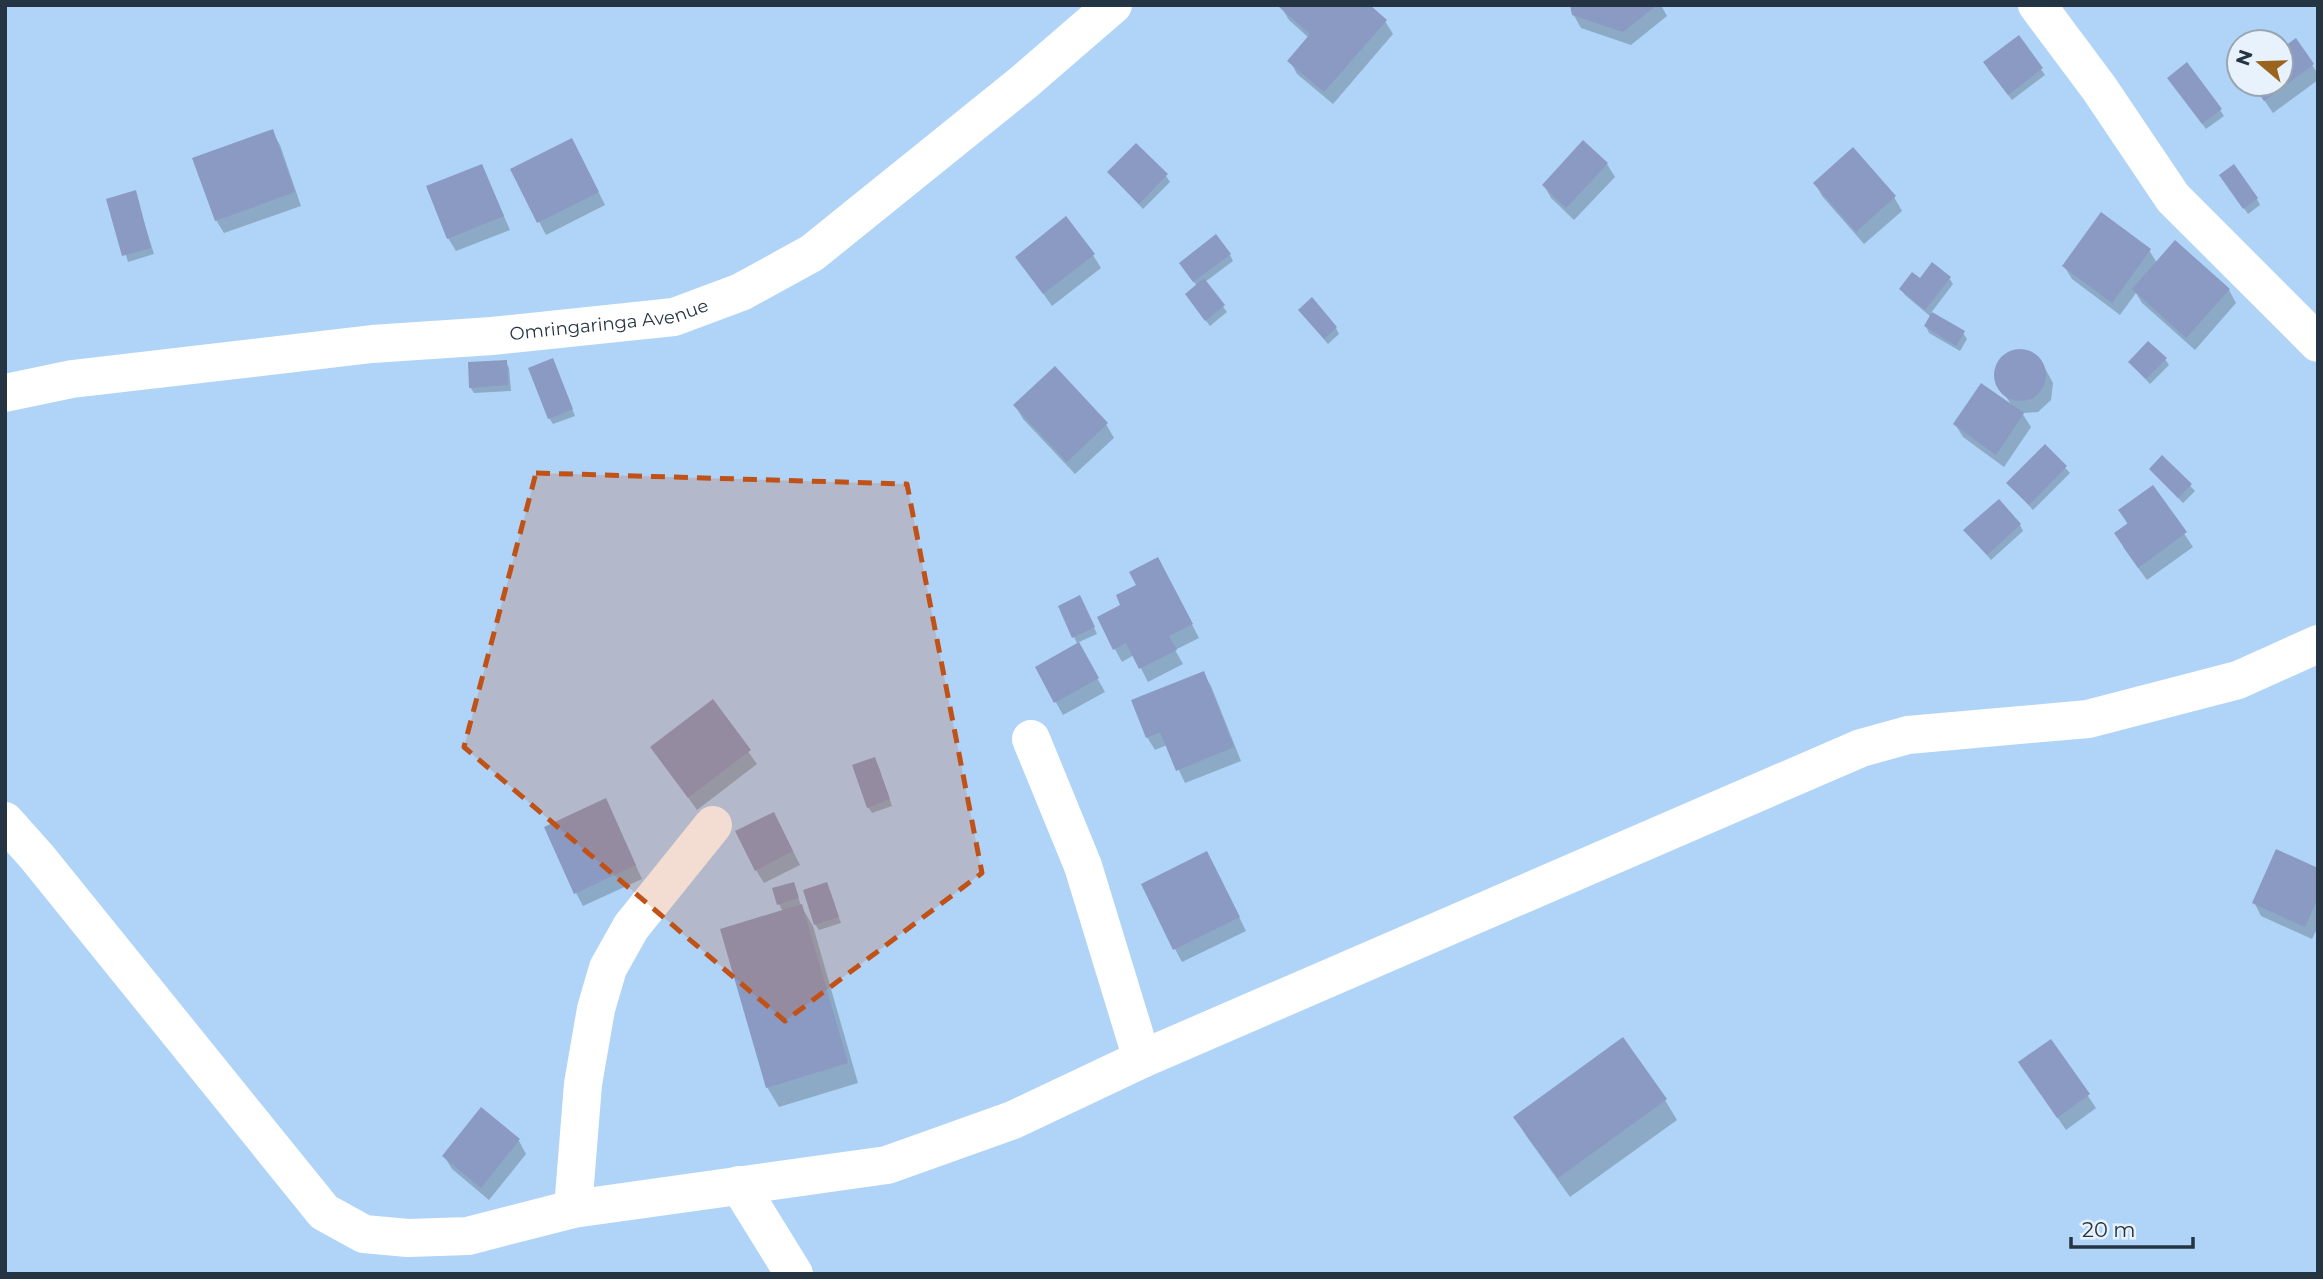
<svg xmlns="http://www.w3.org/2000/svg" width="2323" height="1279" font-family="Montserrat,sans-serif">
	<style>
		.shadow { fill: #0003 }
		.building { fill: #8a9ac3 }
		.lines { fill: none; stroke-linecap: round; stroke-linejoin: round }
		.street { stroke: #fff; stroke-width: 38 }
		.marked { fill: #c15217; fill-opacity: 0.2; stroke: #c15217; stroke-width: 5; stroke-dasharray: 14 9; stroke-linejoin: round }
		.labels { text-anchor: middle; stroke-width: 5; stroke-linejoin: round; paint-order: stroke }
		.street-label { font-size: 18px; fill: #253442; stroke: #e7f2fd }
	</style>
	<rect width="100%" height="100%" fill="#b0d4f8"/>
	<path class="shadow" d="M1572 5H1661L1667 16 1631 45 1581 28 1573 14Z
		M1281 7 1385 21 1393 34 1333 104 1297 74 1290 61 1309 38 1289 20Z
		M2019 38 2045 75 2012 100 1988 69Z
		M2296 41 2318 74V80L2273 113 2253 84H2281V51Z
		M2173 84 2220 110 2224 116 2206 129Z
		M272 132 280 145 301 206 224 233 216 220Z
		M579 153 605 205 546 235 512 170Z
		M1607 164 1615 177 1574 220 1551 198 1544 185Z
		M482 166 510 230 456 251 448 238Z
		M1109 173 1166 176 1170 182 1143 209Z
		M2225 182 2257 199 2260 205 2248 214Z
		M1815 183 1894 197 1902 211 1864 244 1822 196Z
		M135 193 154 254 128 262 109 200Z
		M2149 250 2157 263 2229 290 2236 303 2195 350 2142 303 2136 293 2120 315 2072 279 2064 266Z
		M1093 255 1101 268 1052 306 1017 257Z
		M1230 255 1233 261 1205 282 1227 312 1210 326 1190 300 1197 286 1184 269Z
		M1949 278 1953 284 1931 313 1963 333 1967 339 1960 351 1929 333 1926 326 1931 317 1905 295 1901 289 1920 280Z
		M1300 311 1336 328 1339 334 1328 344Z
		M2014 351H2030L2041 361 2053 383 2051 400 2038 412 2022 413 2031 427 2004 467 1963 437 1955 424 2012 406 1996 381V373L2001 359Z
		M2165 359 2169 365 2150 384 2130 363Z
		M506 362 509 368 511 391 474 393 470 387Z
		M555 366 575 416 553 424 549 418Z
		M1015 405 1106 424 1114 438 1075 474 1023 419Z
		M2045 446 2070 473 2033 510 2008 483Z
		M2163 458 2195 491 2183 503 2151 470Z
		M2153 487 2193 547 2147 580 2123 547 2128 525 2120 511Z
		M2020 525 2023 531 1991 560 1966 531Z
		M1165 572 1199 638 1175 650 1183 664 1148 682 1134 655 1122 662 1115 649 1122 606Z
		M1083 603 1097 634 1077 643 1074 637Z
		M1078 644 1105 692 1063 715 1037 668Z
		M1203 673 1211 686 1241 761 1185 783 1167 745 1155 750 1147 737Z
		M712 701 757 764 697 810 652 747Z
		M878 765 892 806 872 813 868 807Z
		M606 801 642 879 583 906 576 893Z
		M781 827 800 865 764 883 756 870Z
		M1214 866 1246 931 1182 962 1175 949Z
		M2318 870V927L2312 939 2261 916 2254 902Z
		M796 890 801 906 813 926 858 1083 779 1107 767 1087 783 912 779 904Z
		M830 891 841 923 819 930 815 924Z
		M2051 1041 2096 1108 2066 1130 2020 1063Z
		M1665 1100 1677 1120 1570 1197 1527 1137 1515 1118Z
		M482 1110 519 1141 526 1154 489 1200 452 1169 444 1156Z"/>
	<path class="building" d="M1280 5H1370L1387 20 1324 92 1287 61 1310 34 1279 7Z
		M1570 5H1657L1623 32 1572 15Z
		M2019 35 2043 68 2008 95 1983 62Z
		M2296 38 2314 64 2264 101 2252 84H2281V49Z
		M2187 62 2222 109 2202 124 2167 78Z
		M273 129 295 192 215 221 192 158Z
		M572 138 599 192 537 223 510 169Z
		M1583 140 1608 163 1566 208 1542 185Z
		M1136 143 1168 174 1139 204 1107 172Z
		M1853 147 1896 196 1856 232 1813 183Z
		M482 164 504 216 447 239 426 186Z
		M2234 164 2258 198 2243 209 2219 175Z
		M136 190 151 248 122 256 106 199Z
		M2101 212 2151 249 2112 303 2062 266Z
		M1066 216 1095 254 1043 294 1015 257Z
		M1216 234 1231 254 1193 282 1179 263Z
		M2175 240 2230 289 2186 338 2132 289Z
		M1932 262 1951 277 1925 310 1899 289 1912 272 1920 278Z
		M1204 278 1225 305 1205 321 1185 294Z
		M1312 297 1337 327 1324 339 1298 310Z
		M1932 312 1965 331 1956 346 1924 326Z
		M2148 341 2167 358 2146 379 2128 362Z
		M1994 375a26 26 0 1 1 52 0a26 26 0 1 1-52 0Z
		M553 358 573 409 548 419 528 368Z
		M507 360 508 385 469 388 468 362Z
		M1055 366 1108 423 1067 462 1013 405Z
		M1981 383 2024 413 1996 455 1953 424Z
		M2045 444 2067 466 2029 505 2006 483Z
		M2162 455 2192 484 2178 498 2149 469Z
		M2153 485 2187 532 2138 568 2114 533 2128 523 2118 510Z
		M1999 499 2021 524 1987 555 1963 530Z
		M1158 557 1193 624 1169 636 1177 650 1139 669 1126 643 1113 650 1097 617 1120 605 1116 595 1136 585 1129 572Z
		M1080 595 1095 627 1072 638 1058 606Z
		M1079 642 1099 678 1054 703 1035 667Z
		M1204 671 1234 747 1176 771 1160 732 1146 738 1131 700Z
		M713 699 751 750 688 798 650 747Z
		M875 757 890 799 867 808 852 765Z
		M606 798 636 865 574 894 544 827Z
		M774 812 793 851 755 871 735 831Z
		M2276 849 2318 868V898L2305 927 2252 903Z
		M1207 851 1240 917 1173 950 1141 884Z
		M794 882 799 898 777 905 772 888Z
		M827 882 839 917 814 925 803 890Z
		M802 904 848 1063 766 1088 720 929Z
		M1623 1037 1667 1099 1558 1178 1513 1117Z
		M2051 1039 2090 1094 2057 1118 2018 1062Z
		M481 1107 520 1139 481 1188 442 1156Z"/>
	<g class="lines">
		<g class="street">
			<path d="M2037 5 2099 88 2173 198 2318 343"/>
			<path id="s1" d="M5 393 72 379 372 344 492 336 674 317 741 292 812 253 1024 82 1113 5"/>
			<path d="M1031 739 1083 866 1142 1059"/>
			<path d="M5 821 37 857 324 1212 364 1234 408 1238 468 1236 573 1209 887 1165 1013 1120 1142 1059 1861 748 1908 735 2088 719 2238 680 2318 644"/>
			<path d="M739 1185 794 1274"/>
			<path d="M573 1209 583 1084 596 1009 608 968 631 927 713 825"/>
		</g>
	</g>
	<path class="marked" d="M536 473 907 484 982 873 785 1021 464 747Z"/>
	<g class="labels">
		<g class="street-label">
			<text dy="6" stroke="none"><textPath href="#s1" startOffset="609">Omringaringa Avenue</textPath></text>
		</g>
	</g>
	<rect width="2323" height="1279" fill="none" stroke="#253442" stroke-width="14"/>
	<g transform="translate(2260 63) rotate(289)"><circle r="33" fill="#e7f2fd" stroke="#99a6b2" stroke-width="2"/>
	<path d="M0-5L12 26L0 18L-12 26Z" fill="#9b641e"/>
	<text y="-10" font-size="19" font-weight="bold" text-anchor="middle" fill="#253442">N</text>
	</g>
	<path d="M2071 1237v10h122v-10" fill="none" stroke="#253442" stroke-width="3.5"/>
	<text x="2082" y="1237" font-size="21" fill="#253442" stroke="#e7f2fd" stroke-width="5" paint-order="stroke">20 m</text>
</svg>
